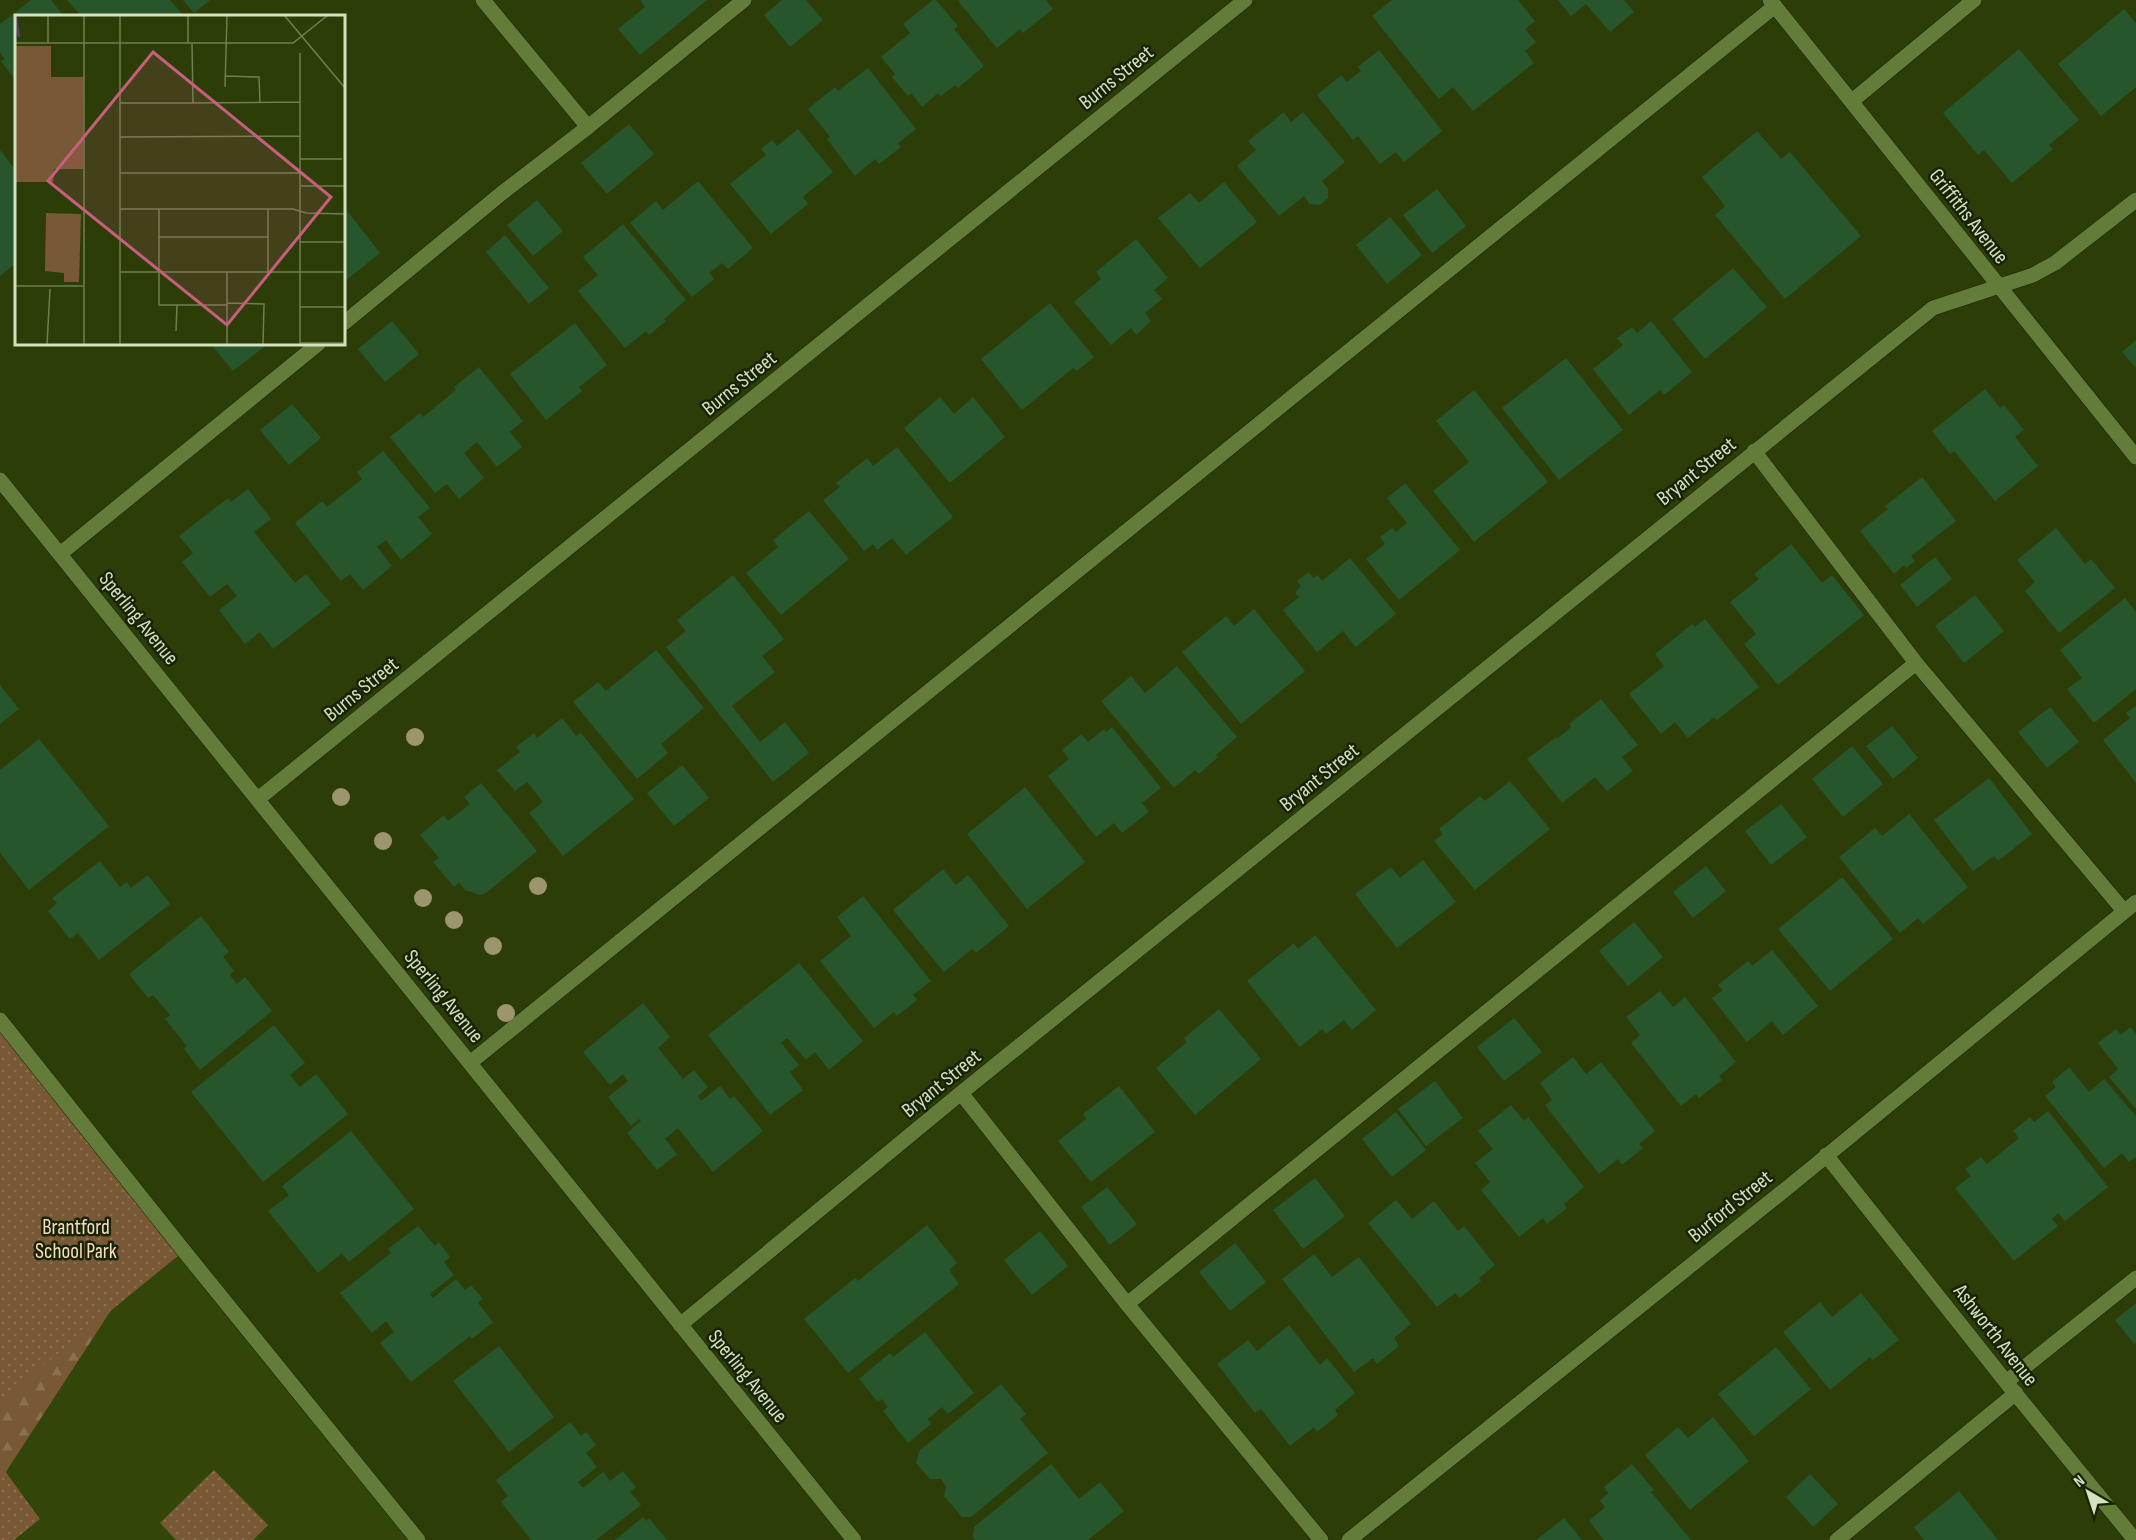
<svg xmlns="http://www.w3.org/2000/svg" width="2136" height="1540" font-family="'Sofia Sans Condensed',sans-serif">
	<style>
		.built { fill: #334609 }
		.forest { fill: url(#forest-firs) }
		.park { fill: url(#park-dots) }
		.building { fill: #27562d }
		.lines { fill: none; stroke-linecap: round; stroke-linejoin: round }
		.minor-casing { stroke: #172201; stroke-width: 16 }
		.minor { stroke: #637c39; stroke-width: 15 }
		.tree { fill: #9c956e }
		.labels { text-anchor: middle; stroke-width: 5; stroke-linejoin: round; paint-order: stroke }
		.street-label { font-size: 21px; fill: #d3e1bf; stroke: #182206 }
		.park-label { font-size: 21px; fill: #f8ddc2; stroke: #182206 }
		.inset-river { fill: none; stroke: #573e70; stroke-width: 3 }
		.inset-road { fill: none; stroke: #6f7f51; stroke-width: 1.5 }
		.view { fill: #c85e7e; fill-opacity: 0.15; stroke: #c85e7e; stroke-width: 3 }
		.inset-edge { fill: none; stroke: #d3e1bf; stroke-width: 3 }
	</style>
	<defs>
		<pattern id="forest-firs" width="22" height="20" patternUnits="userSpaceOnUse" patternTransform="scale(1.5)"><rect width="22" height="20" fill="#795835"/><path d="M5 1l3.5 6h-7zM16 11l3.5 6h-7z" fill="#8b7050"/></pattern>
		<pattern id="park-dots" width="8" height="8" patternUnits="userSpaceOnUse" patternTransform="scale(1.5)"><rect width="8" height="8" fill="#795835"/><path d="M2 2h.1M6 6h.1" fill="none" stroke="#8b7050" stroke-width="1.8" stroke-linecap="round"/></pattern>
	</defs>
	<rect width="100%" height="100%" fill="#2c3d08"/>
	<path class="built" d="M184 1251 418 1540H14L40 1518 0 1464V1401Z"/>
	<path class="forest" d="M0 1256 143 1261 0 1481Z"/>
	<path class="park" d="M0 1020 184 1251 0 1401Z
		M0 1464 40 1519 14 1540H0Z
		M214 1470 268 1525 253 1540H176L160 1523Z"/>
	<path class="building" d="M31 0H51L64 16H16V81L1 61 5 59 0 53V24Z
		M67 0H170L184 16H81Z
		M183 0H210L194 13Z
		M640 0H707L640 55 618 29 645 7Z
		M782 0H806L823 20 790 47 764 15Z
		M933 0H936L958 26 954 29 984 66 958 88 955 85 941 96 938 93 922 107 911 93 908 96 892 77 895 74 881 57 910 33 903 24Z
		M960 0H1046L1053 9 1023 33 1020 29 997 48 958 1Z
		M1392 0H1518L1535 21 1525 29 1536 42 1525 51 1534 63 1473 111 1453 87 1439 99 1372 16Z
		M1558 0H1624L1634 12 1610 32 1586 4 1571 16Z
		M2124 9 2136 23V87L2101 116 2058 64Z
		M2019 49 2079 120 2049 145 2053 149 2012 183 1984 150 1978 155 1943 113Z
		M1379 50 1442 131 1404 162 1396 152 1380 164 1358 136 1353 140 1317 95 1341 75 1347 82 1361 71 1358 67Z
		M868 68 916 129 898 143 901 147 879 164 875 159 855 176 827 139 830 137 808 109 835 87 838 91Z
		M1284 112 1291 122 1303 112 1345 162 1322 181 1328 189V198L1320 205 1310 204 1304 196 1279 216 1237 166 1256 150 1248 141Z
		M629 124 654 154 607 194 581 163Z
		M798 129 833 172 803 197 808 204 771 234 730 184 766 155 761 149 772 140 777 146Z
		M1757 131 1781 159 1790 152 1861 236 1785 299 1715 215 1725 206 1702 177Z
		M0 150 16 171V263L0 276Z
		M698 181 753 248 728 269 722 263 709 273 714 279 692 297 630 223 656 201 663 210Z
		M1224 182 1257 222 1200 268 1158 218 1190 193 1199 203Z
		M1437 189 1466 226 1432 253 1403 215Z
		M537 200 563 231 533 256 507 225Z
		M344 207 380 253 344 282Z
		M1390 217 1422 255 1387 284 1356 245Z
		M623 224 686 300 664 319 666 321 649 335 646 331 625 348 578 291 598 275 583 257Z
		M505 235 549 288 529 304 486 252Z
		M1136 239 1168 278 1154 290 1162 299 1145 313 1151 321 1136 335 1131 328 1111 345 1074 302 1101 279 1096 272Z
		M1733 268 1767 307 1705 359 1672 319Z
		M1050 303 1094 357 1077 371 1073 368 1022 410 981 359Z
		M392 321 419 354 385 382 358 349Z
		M1651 321 1692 372 1664 395 1660 390 1629 415 1593 369 1623 345 1617 338 1632 327 1637 333Z
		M575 323 607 365 579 387 582 391 546 420 510 374Z
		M2136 340V368L2122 352Z
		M211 344H268L233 371Z
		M1566 358 1623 430 1559 480 1502 408Z
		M479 367 523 421 510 432 522 447 497 467 477 442 464 453 484 478 459 499 447 484 435 493 390 437 420 413 423 417 456 390 454 387Z
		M1985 389 2000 408 2004 405 2024 430 2015 437 2038 466 1995 501 1954 451 1950 454 1932 431Z
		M1474 390 1548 482 1474 542 1433 491 1469 462 1436 421Z
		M940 397 954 414 973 397 1005 437 950 483 904 428Z
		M292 404 321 438 289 465 260 430Z
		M897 447 953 517 906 555 892 538 877 550 873 544 864 551 823 500 840 487 836 483 867 458 873 466Z
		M383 451 430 508 418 517 432 534 401 560 386 540 377 547 392 566 363 590 350 574 341 581 295 523 322 501 327 507 362 479 357 472Z
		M1922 477 1956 521 1911 556 1915 561 1906 568 1904 565 1894 574 1860 531 1888 509 1885 506Z
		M1405 483 1460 550 1399 600 1366 559 1385 544 1380 537 1392 528 1396 532 1407 523 1387 498Z
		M248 489 271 519 254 532 295 583 306 574 331 604 273 649 260 632 245 644 219 610 237 596 227 584 210 597 182 562 193 553 179 536 228 498 231 502Z
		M809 511 849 559 781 615 746 573 778 547 773 540Z
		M2056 528 2085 564 2091 559 2115 588 2059 633 2025 591 2035 582 2017 560Z
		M1791 544 1822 583 1832 575 1864 615 1778 685 1744 644 1756 634 1730 602 1759 579 1754 574Z
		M1935 557 1952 579 1917 607 1900 585Z
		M1350 558 1396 614 1356 647 1343 631 1317 652 1283 610 1299 597 1295 592 1301 586 1297 581 1309 572 1313 578 1318 575 1322 581Z
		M733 575 784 639 762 656 775 672 732 706 760 742 785 722 809 753 773 782 666 647 686 631 677 620Z
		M1975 595 2004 631 1964 663 1935 626Z
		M2125 598 2136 612V689L2094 723 2067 689 2082 678 2060 650Z
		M1254 609 1305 671 1241 724 1182 652 1226 616 1234 626Z
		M1705 619 1759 687 1717 720 1714 717 1688 738 1675 722 1661 734 1629 694 1664 666 1655 654 1692 624 1695 627Z
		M656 650 704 708 661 744 668 753 637 779 573 702 598 682 606 691Z
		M1177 666 1237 737 1216 755 1218 757 1199 774 1195 770 1174 788 1101 701 1131 676 1145 693Z
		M0 685 19 709 0 724Z
		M1601 699 1638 745 1622 757 1633 771 1607 791 1595 777 1562 803 1527 759 1556 737 1557 739 1571 727 1569 724Z
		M2136 706V783L2103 740 2130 718 2126 713Z
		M2050 707 2079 742 2047 768 2018 732Z
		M562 718 576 736 581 733 634 799 563 856 529 813 543 802 527 782 515 791 497 770 520 752 516 747 534 733 537 738Z
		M1892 726 1918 758 1893 779 1866 746Z
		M1112 727 1161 788 1142 803 1149 812 1122 833 1114 823 1096 837 1048 776 1069 759 1062 750 1081 734 1088 742 1104 729 1106 732Z
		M39 739 109 826 29 890 0 853V770Z
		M1852 746 1883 784 1843 817 1812 779Z
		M682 765 709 798 674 826 647 793Z
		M1989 778 2032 834 1998 861 1994 856 1973 871 1934 820Z
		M1510 781 1550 829 1475 890 1434 841 1443 834 1439 829 1480 796 1485 801Z
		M481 783 537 851 486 893 480 895 465 890 459 882 454 887 433 862 439 858 420 835 444 815 448 821 470 804 464 797Z
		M1025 787 1085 862 1027 909 967 834Z
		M1781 804 1807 837 1771 865 1745 831Z
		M1909 814 1968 887 1923 924 1918 918 1900 933 1839 857 1875 828 1882 836Z
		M1423 860 1456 902 1397 948 1355 894 1391 867 1400 878Z
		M100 861 120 887 127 882 131 888 148 875 170 904 99 960 78 933 70 939 48 911 57 903 52 898Z
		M1706 866 1726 891 1693 918 1673 892Z
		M943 869 956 885 968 875 1009 926 976 953 972 949 944 972 893 910Z
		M1842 877 1893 939 1830 991 1778 929Z
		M863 896 931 981 913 995 917 1000 897 1016 894 1012 874 1028 820 961 851 936 837 917Z
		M201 916 229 952 223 957 234 971 230 975 237 984 245 977 272 1011 200 1070 184 1049 187 1046 165 1019 170 1015 153 995 148 998 129 974Z
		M1634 922 1663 957 1628 986 1599 951Z
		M1315 935 1376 1010 1352 1030 1344 1020 1326 1034 1322 1029 1300 1047 1247 981 1294 943 1298 949Z
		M1772 950 1818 1006 1783 1035 1772 1021 1747 1042 1712 998 1723 990 1718 985 1748 961 1752 966Z
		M799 963 863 1041 829 1070 815 1052 806 1060 787 1038 781 1043 799 1065 790 1072 803 1090 770 1115 708 1035Z
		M1660 991 1673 1007 1685 997 1736 1062 1719 1076 1722 1080 1699 1098 1696 1094 1681 1106 1631 1043 1640 1035 1626 1017Z
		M643 1003 670 1037 658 1048 683 1079 694 1070 708 1087 698 1096 701 1101 720 1086 730 1099 734 1096 763 1131 713 1172 678 1128 665 1139 677 1154 657 1170 627 1133 641 1121 639 1119 631 1126 608 1097 628 1081 623 1074 610 1085 583 1052Z
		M1219 1009 1261 1059 1195 1115 1156 1068 1187 1042 1184 1038Z
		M1514 1018 1542 1052 1504 1081 1477 1047Z
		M274 1025 305 1063 290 1075 300 1087 316 1074 348 1114 263 1182 191 1092Z
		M2130 1027 2136 1034V1109L2109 1077 2118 1069 2098 1043 2116 1029 2121 1035Z
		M1573 1057 1586 1074 1601 1062 1655 1131 1639 1144 1643 1148 1622 1165 1618 1159 1599 1174 1545 1105 1552 1100 1540 1083Z
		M2069 1067 2089 1092 2104 1079 2136 1116V1157L2129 1162 2122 1153 2104 1168 2045 1096 2056 1087 2052 1082Z
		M1435 1081 1463 1118 1426 1146 1398 1109Z
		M1119 1086 1155 1132 1091 1182 1058 1141 1086 1119 1083 1114Z
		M1511 1105 1524 1121 1528 1117 1584 1187 1564 1204 1567 1208 1547 1224 1543 1218 1519 1237 1481 1190 1490 1182 1475 1163 1493 1149 1478 1131Z
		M2048 1111 2108 1187 2065 1221 2058 1213 2052 1219 2058 1226 2014 1261 1955 1188 1971 1176 1965 1169 1981 1157 1987 1164 2019 1138 2013 1131 2030 1117 2034 1122Z
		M1396 1112 1426 1150 1392 1177 1362 1139Z
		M351 1131 414 1209 349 1262 342 1253 318 1273 268 1211 289 1195 282 1186Z
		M1315 1178 1345 1216 1303 1249 1273 1210Z
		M1107 1187 1137 1224 1110 1245 1081 1207Z
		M1396 1200 1412 1219 1434 1201 1458 1231 1464 1226 1495 1265 1479 1278 1481 1281 1460 1298 1455 1293 1437 1307 1368 1223Z
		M927 1225 957 1263 949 1270 959 1284 848 1373 804 1319 855 1278 858 1281Z
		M418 1226 435 1246 439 1242 450 1257 444 1262 454 1275 430 1294 433 1298 456 1279 465 1290 471 1285 483 1299 478 1303 493 1322 472 1339 470 1336 411 1382 380 1343 394 1332 391 1328 386 1321 372 1333 340 1293 391 1253 388 1249Z
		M1040 1231 1068 1266 1032 1295 1004 1260Z
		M1235 1243 1266 1282 1230 1311 1199 1272Z
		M1314 1254 1332 1277 1359 1257 1411 1324 1394 1338 1399 1346 1377 1364 1373 1358 1354 1372 1282 1279Z
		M1861 1293 1899 1340 1873 1360 1870 1357 1830 1390 1783 1332 1820 1302 1832 1317Z
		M2136 1303V1343L2134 1344 2115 1320Z
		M1289 1325 1320 1365 1327 1358 1355 1393 1335 1410 1338 1415 1317 1432 1314 1427 1290 1446 1261 1409 1255 1413 1217 1364 1248 1340 1257 1351Z
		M925 1332 974 1393 948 1414 942 1407 928 1419 931 1424 908 1443 883 1411 888 1407 882 1399 878 1402 859 1379 890 1353 893 1357Z
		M499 1346 554 1417 509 1452 453 1381Z
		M1776 1347 1811 1389 1754 1436 1718 1394Z
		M1001 1384 1026 1414 1020 1419 1048 1453 971 1517H962L944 1496 946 1487 941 1479H930L916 1463 919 1451Z
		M1713 1417 1749 1461 1690 1510 1645 1455 1678 1427 1688 1438Z
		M570 1422 581 1436 586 1432 596 1445 586 1453 597 1467 578 1482 583 1488 603 1472 610 1481 623 1471 636 1487 630 1492 641 1505 596 1540H531L501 1502 508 1496 496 1480Z
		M1051 1464 1079 1499 1100 1482 1124 1511 1088 1540H975L973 1537 974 1527Z
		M1632 1464 1654 1490 1651 1492 1691 1540H1604L1589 1521 1605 1507 1600 1501 1608 1493 1604 1487Z
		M1810 1474 1838 1504 1813 1527 1786 1497Z
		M1959 1491 1998 1540H1924L1914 1527Z
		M643 1517 646 1521 649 1518 667 1540H615Z
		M1564 1518 1582 1540H1536Z"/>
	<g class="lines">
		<defs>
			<path id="minor" d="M483 0 588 127 744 0
				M1770 0 2136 457
				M1852 101 1974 0
				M344 323 502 193 588 127
				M1754 451 1916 663 2124 911
				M0 480 854 1540
				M60 554 318 344
				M258 799 1245 0
				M0 1020 184 1251 418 1540
				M471 1062 1775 6
				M961 1093 1127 1304 1321 1540
				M1826 1155 2006 1382 2135 1540
				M1127 1304 1916 663
				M680 1325 961 1093 1933 308 2033 275 2055 263 2136 200
				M2006 1382 2136 1278
				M1349 1540 1797 1180 2136 902
				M1837 1540 2016 1393"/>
		</defs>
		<use href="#minor" class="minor-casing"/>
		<use href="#minor" class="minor"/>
	</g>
	<g class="tree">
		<circle cx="415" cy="737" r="9"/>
		<circle cx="341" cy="797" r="9"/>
		<circle cx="383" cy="841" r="9"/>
		<circle cx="538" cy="886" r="9"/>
		<circle cx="423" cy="898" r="9"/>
		<circle cx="454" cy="920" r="9"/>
		<circle cx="493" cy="946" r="9"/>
		<circle cx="506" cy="1013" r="9"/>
	</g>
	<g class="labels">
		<g class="street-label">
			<text transform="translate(1116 77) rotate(-39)" y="7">Burns Street</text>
			<text transform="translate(1969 216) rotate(52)" y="7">Griffiths Avenue</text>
			<text transform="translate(739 383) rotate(-39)" y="7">Burns Street</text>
			<text transform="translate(1696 471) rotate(-39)" y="7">Bryant Street</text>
			<text transform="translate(139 618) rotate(51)" y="7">Sperling Avenue</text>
			<text transform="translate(361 689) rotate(-39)" y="7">Burns Street</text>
			<text transform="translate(1319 777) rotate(-39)" y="7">Bryant Street</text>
			<text transform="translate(444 996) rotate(51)" y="7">Sperling Avenue</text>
			<text transform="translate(941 1083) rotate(-39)" y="7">Bryant Street</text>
			<text transform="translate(1730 1206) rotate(-39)" y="7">Burford Street</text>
			<text transform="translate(1996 1335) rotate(52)" y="7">Ashworth Avenue</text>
			<text transform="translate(748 1376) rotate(51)" y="7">Sperling Avenue</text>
		</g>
		<g class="park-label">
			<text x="76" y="1234">Brantford<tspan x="76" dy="24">School Park</tspan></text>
		</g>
	</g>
	<g transform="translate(15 15)">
		<rect width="330" height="330" fill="#2c3d08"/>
		<path d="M0 31H36V62H69L68 154H39L38 167H0Z" fill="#795835"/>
		<path d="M31 198 66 199 64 267H49V258L30 256Z" fill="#795835"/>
		<path class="inset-river" d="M0 0 4 22"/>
		<path class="inset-road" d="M33 0V28M173 0V28M269 0 330 73M0 28H278L313 0M177 28 178 88 285 87M210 61 244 62 245 88M210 72 212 0M105 88H178M105 122 285 121M285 144H327M105 158H285M285 171H330M105 194H278L291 198 330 199M144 194V290H162M143 222H253M285 227H330M105 257H330M253 257V194M0 271H68M212 288 249 289 248 330M285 292H330M161 316 162 290H212M285 328H330M32 330 35 274M69 330V0M105 330V0M212 330V257M285 330V38"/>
		<path class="view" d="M138 37 316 182 212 310 33 166Z"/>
		<rect width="330" height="330" class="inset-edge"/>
	</g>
	<g transform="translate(2088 1492) rotate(321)" stroke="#182206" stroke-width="4.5" paint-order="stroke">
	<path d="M0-4.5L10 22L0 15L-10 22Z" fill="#d3e1bf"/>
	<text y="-9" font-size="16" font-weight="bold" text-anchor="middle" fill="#d3e1bf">N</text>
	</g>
</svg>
